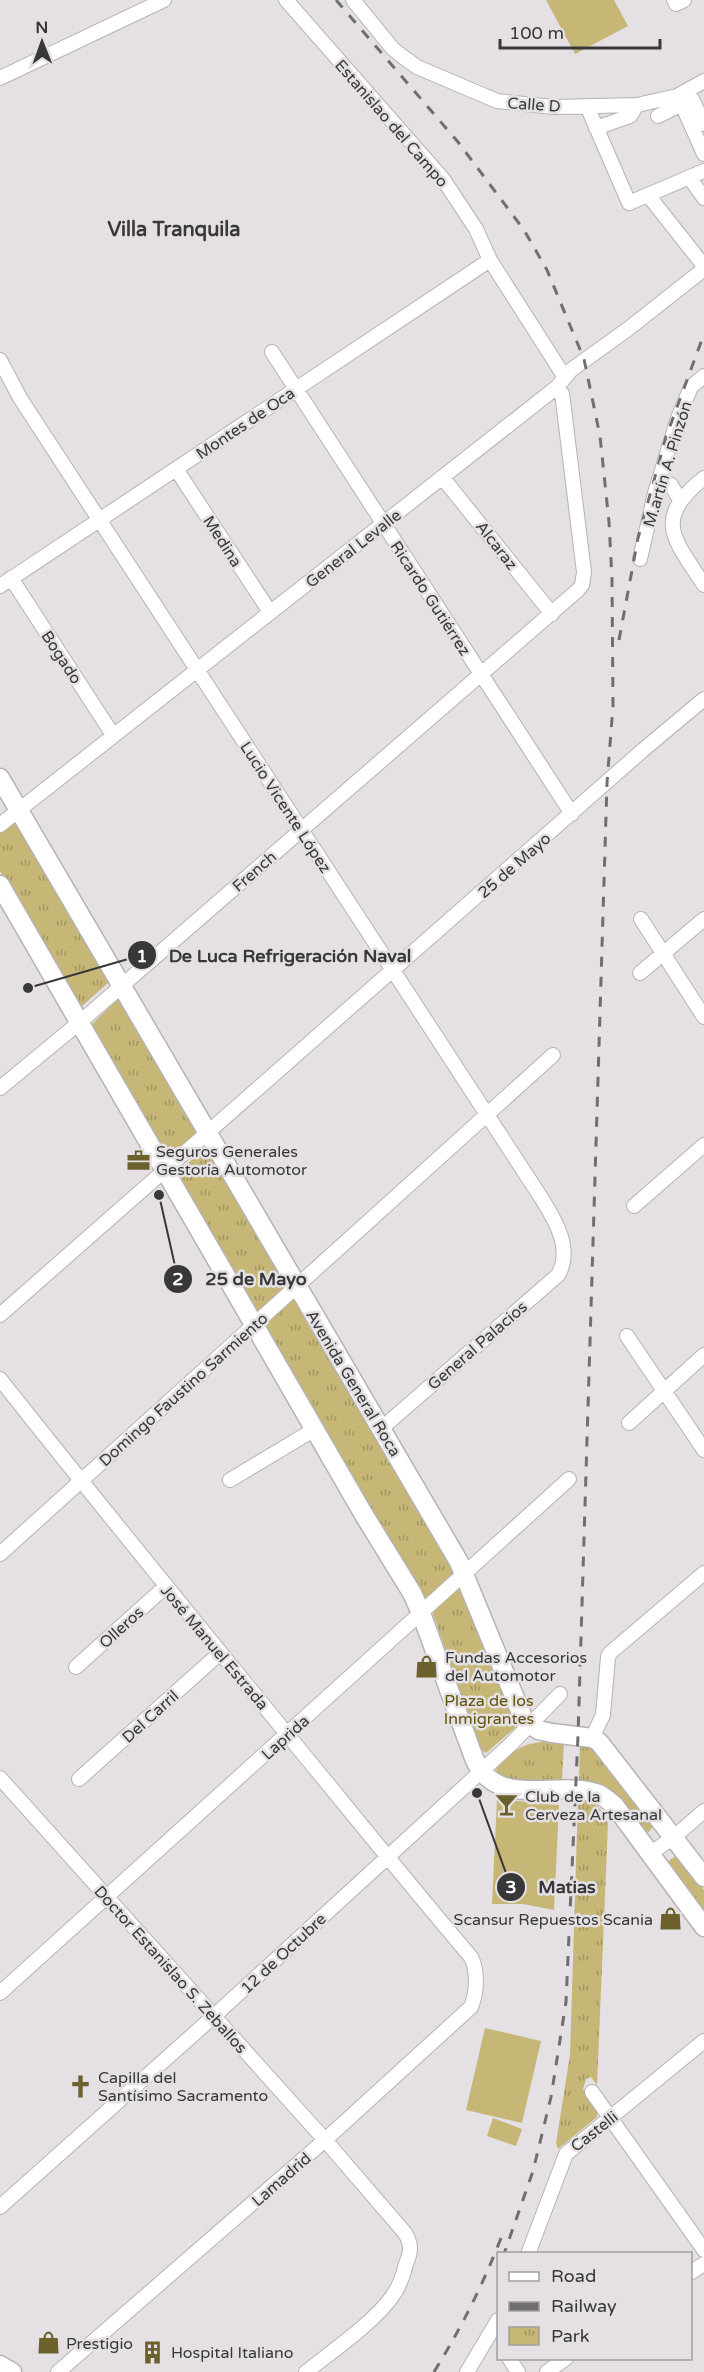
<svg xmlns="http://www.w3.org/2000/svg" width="704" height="2372" font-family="'Varela Round',sans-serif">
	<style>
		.park { fill: url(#park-tufts) }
		.pitch { fill: #c6b777 }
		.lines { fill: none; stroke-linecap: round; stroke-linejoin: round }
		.minor-casing { stroke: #b6b2b5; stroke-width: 16 }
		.major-casing { stroke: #b6b2b5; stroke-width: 21 }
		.minor { stroke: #fff; stroke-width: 14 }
		.major { stroke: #fff; stroke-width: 18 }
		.rail { stroke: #706e70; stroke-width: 3; stroke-dasharray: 10 10; stroke-linecap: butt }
		.labels { text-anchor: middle; stroke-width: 5; stroke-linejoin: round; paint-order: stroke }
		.street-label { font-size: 16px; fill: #393839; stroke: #e4e0e4 }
		.poi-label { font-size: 16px; fill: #393839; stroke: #e4e0e4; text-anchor: start }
		.park-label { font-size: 16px; fill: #61530a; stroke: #e4e0e4 }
		.quarter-label { font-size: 20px; font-weight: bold; fill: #3b383a; stroke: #e4e0e4 }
		.leader { fill: none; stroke: #393839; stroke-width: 2 }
		.callout-dot { fill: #393839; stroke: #e4e0e4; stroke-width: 2 }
		.mark-label { font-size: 18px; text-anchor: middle; font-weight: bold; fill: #fff }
		.callout-label { font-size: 18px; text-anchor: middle; font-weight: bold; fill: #393839; stroke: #e4e0e4; stroke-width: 5; stroke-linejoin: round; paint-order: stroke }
	</style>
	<defs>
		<pattern id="park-tufts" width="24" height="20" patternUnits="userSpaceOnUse" patternTransform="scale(1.5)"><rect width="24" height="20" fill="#c6b777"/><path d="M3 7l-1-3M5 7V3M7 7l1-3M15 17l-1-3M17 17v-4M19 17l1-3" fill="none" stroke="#a29663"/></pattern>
	</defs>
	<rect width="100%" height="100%" fill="#e4e0e4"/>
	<path class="park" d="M14 822 20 826 110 977 108 983 82 1006 77 1005 0 871V833Z
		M118 999 124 1001 196 1125 195 1135 171 1154 165 1155 91 1025Z
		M204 1149H210L465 1574 421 1613 254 1324 178 1174 180 1170Z
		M460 1589 465 1591 517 1723 515 1728 486 1753 480 1749 433 1614V1611L456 1590Z
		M541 1742H564L562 1782H517L497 1774 496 1769C512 1753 517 1745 541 1742Z
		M589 1743 654 1825 649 1832 645 1831 616 1798 579 1784 580 1744Z
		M578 1799C595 1800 603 1809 608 1824L597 2085 591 2077 586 2079 583 2089 597 2107V2117L558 2149 556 2143 570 2055Z
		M677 1855 704 1890V1913L666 1863Z"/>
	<path class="pitch" d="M546 0H614L628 26 575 54Z
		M497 1799 559 1805 554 1910 523 1904H492Z
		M485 2028 541 2041 522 2123 466 2110Z
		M493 2118 522 2129 516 2146 487 2136Z"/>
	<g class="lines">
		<defs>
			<path id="minor" d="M286 0 443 179 476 229 490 260 564 376
				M353 0 393 49 402 56 417 67 497 101 553 107 637 105 677 96 704 81
				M674 0 676 4 684 0
				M0 78 164 0
				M688 91 704 124
				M587 106 629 203 704 171
				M658 116 680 105 683 107 704 154
				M596 128 630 116 637 105
				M689 177 704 198
				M648 195 704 266
				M272 352 572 814
				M0 360 20 398 542 1199C555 1220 573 1249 558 1275L382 1428
				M176 469 270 612
				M442 477 552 614
				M704 478C652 519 674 539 704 585
				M659 479 671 485 680 500
				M640 559 655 493 678 418 691 387 704 376
				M11 578 113 735
				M0 586 490 260
				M0 825 557 387 571 370 628 329 704 269
				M641 919 704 1017
				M640 973 704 919
				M0 1088 80 1022 578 590 582 585 584 572 563 401 562 394 557 387
				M634 1206 704 1145
				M0 1315 643 750 704 699
				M627 1336 704 1450
				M0 1379C94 1498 190 1615 286 1733 348 1808 408 1883 471 1957 478 1971 477 1993 471 2007L325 2140 58 2372
				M629 1423 704 1355
				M230 1480 315 1429
				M0 1554 553 1055
				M76 1667 165 1587
				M592 1738 603 1715 608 1657 610 1653 704 1573
				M0 1778 325 2140 405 2233C412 2245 411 2252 406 2264 403 2276 399 2288 391 2298 373 2323 331 2352 306 2372
				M79 1779 220 1653
				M651 1853 674 1837 704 1811
				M0 1993 569 1479
				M592 2092 704 2250
				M0 2207 214 2016 511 1744 560 1694
				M528 2254 566 2154 704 2041
				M690 2273 704 2264
				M509 2358 518 2372
				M467 2372 498 2320
				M547 2372 566 2358"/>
			<path id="major" d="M0 778 459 1562 524 1720 538 1730 552 1733 592 1738 599 1742 704 1877
				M0 885 364 1515 412 1593 421 1613 474 1758C496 1810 555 1780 596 1793 603 1795 609 1801 615 1806L704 1927
				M0 2365 12 2372"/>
		</defs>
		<use href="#minor" class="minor-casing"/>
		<use href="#major" class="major-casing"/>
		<use href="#minor" class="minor"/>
		<use href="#major" class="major"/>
		<path class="rail" d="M336 0 458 142 524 230 547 270 584 359 600 436 609 522 612 579 613 706 607 783 578 1736 566 2002 551 2097 533 2171 504 2254
			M619 640 638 538 666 437 704 334
			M434 2372C461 2328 482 2287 501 2238"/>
	</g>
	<defs>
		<symbol id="office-bare" viewBox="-9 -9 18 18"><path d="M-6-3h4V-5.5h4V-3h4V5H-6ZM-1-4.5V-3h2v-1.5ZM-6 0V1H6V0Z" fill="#6c602d" stroke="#e4e0e4" stroke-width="2.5" paint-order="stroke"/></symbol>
		<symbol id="shop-bare" viewBox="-9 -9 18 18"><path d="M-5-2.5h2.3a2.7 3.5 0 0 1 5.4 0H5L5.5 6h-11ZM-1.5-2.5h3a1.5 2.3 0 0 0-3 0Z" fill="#6c602d" stroke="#e4e0e4" stroke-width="2.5" paint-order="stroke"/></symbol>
		<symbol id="bar-bare" viewBox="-9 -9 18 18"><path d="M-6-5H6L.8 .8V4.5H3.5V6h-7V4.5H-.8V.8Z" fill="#6c602d" stroke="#e4e0e4" stroke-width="2.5" paint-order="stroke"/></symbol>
		<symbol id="church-bare" viewBox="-9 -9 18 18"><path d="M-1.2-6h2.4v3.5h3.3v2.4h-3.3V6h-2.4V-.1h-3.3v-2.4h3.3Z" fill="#6c602d" stroke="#e4e0e4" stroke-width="2.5" paint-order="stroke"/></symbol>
		<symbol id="building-bare" viewBox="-9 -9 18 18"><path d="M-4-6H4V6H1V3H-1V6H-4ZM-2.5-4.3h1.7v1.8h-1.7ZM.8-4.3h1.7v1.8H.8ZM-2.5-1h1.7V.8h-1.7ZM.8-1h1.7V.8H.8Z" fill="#6c602d" stroke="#e4e0e4" stroke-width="2.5" paint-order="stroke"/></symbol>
	</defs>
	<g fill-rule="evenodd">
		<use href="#office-bare" x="122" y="1144" width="33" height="33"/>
		<use href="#shop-bare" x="410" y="1650" width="33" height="33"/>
		<use href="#bar-bare" x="490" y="1788" width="33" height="33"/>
		<use href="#shop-bare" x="654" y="1902" width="33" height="33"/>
		<use href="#church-bare" x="64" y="2070" width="33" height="33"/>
		<use href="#shop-bare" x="32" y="2326" width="33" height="33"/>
		<use href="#building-bare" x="136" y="2336" width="33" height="33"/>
	</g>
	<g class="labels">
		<g class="street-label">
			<text transform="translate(534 104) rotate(4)" y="6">Calle D</text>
			<text transform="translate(392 123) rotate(49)" y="6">Estanislao del Campo</text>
			<text transform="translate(245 423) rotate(-34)" y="6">Montes de Oca</text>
			<text transform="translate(667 464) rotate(-73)" y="6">M.artín A. Pinzón</text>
			<text transform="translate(223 541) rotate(57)" y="6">Medina</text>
			<text transform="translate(497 545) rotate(52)" y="6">Alcaraz</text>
			<text transform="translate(353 548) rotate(-38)" y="6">General Levalle</text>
			<text transform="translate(431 598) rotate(57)" y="6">Ricardo Gutiérrez</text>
			<text transform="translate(62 657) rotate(57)" y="6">Bogado</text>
			<text transform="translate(286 807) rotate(57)" y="6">Lucio Vicente López</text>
			<text transform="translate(514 865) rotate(-41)" y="6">25 de Mayo</text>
			<text transform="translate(254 871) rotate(-41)" y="6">French</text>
			<text transform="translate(477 1345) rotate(-41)" y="6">General Palacios</text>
			<text transform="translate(354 1383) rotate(59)" y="6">Avenida General Roca</text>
			<text transform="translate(183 1389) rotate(-42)" y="6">Domingo Faustino Sarmiento</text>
			<text transform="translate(121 1627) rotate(-42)" y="6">Olleros</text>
			<text transform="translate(215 1647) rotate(50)" y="6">José Manuel Estrada</text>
			<text transform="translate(150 1716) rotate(-42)" y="6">Del Carril</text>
			<text transform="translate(285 1737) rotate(-42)" y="6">Laprida</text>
			<text transform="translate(283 1953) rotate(-43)" y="6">12 de Octubre</text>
			<text transform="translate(171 1969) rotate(48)" y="6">Doctor Estanislao S. Zeballos</text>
			<text transform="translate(594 2131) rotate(-38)" y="6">Castelli</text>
			<text transform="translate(281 2179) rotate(-41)" y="6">Lamadrid</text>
		</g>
		<g class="poi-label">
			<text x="156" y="1157">Seguros Generales<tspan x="156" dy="18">Gestoría Automotor</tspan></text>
			<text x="445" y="1663">Fundas Accesorios<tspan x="445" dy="18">del Automotor</tspan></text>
			<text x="525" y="1802">Club de la<tspan x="525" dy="18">Cerveza Artesanal</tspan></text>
			<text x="653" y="1925" text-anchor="end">Scansur Repuestos Scania</text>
			<text x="98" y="2083">Capilla del<tspan x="98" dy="18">Santísimo Sacramento</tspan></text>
			<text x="66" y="2349">Prestigio</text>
			<text x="171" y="2358">Hospital Italiano</text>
		</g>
		<g class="park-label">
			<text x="489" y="1706">Plaza de los<tspan x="489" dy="18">Inmigrantes</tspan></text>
		</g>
		<g class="quarter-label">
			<text x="174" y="236">Villa Tranquila</text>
		</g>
	</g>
	<path class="leader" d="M28 988L142 955M159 1195L178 1279M477 1793L511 1887"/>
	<g class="callout-dot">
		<circle cx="28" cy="988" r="6"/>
		<circle cx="159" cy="1195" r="6"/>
		<circle cx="477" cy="1793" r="6"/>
		<circle cx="142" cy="955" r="15"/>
		<circle cx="178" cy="1279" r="15"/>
		<circle cx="511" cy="1887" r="15"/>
	</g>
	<g class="mark-label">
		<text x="142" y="962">1</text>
		<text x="178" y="1285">2</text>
		<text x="511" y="1893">3</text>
	</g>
	<g class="callout-label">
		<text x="290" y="962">De Luca Refrigeración Naval</text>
		<text x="256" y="1285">25 de Mayo</text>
		<text x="567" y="1893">Matias</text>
	</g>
	<rect x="497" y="2252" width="195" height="108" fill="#e4e0e4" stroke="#a09da0" stroke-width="1.5"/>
	<rect x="509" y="2272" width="30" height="9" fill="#ffffff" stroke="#a09da0" stroke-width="1.5"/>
	<text x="551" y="2282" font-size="18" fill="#393839">Road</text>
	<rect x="509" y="2302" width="30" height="9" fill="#706e70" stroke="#a09da0" stroke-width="1.5"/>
	<text x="551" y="2312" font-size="18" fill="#393839">Railway</text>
	<rect x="509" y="2327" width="30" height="18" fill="url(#park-tufts)" stroke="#a09da0" stroke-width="1.5"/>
	<text x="551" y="2342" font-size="18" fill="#393839">Park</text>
	<g transform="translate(42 42) rotate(359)" stroke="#e4e0e4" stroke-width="4.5" paint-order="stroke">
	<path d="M0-4.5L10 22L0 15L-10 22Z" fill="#393839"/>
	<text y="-9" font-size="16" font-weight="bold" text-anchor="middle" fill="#393839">N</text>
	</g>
	<path d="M500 39v9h160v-9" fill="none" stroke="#393839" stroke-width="3"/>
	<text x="509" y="39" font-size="18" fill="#393839" stroke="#e4e0e4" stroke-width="4.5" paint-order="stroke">100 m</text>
</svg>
